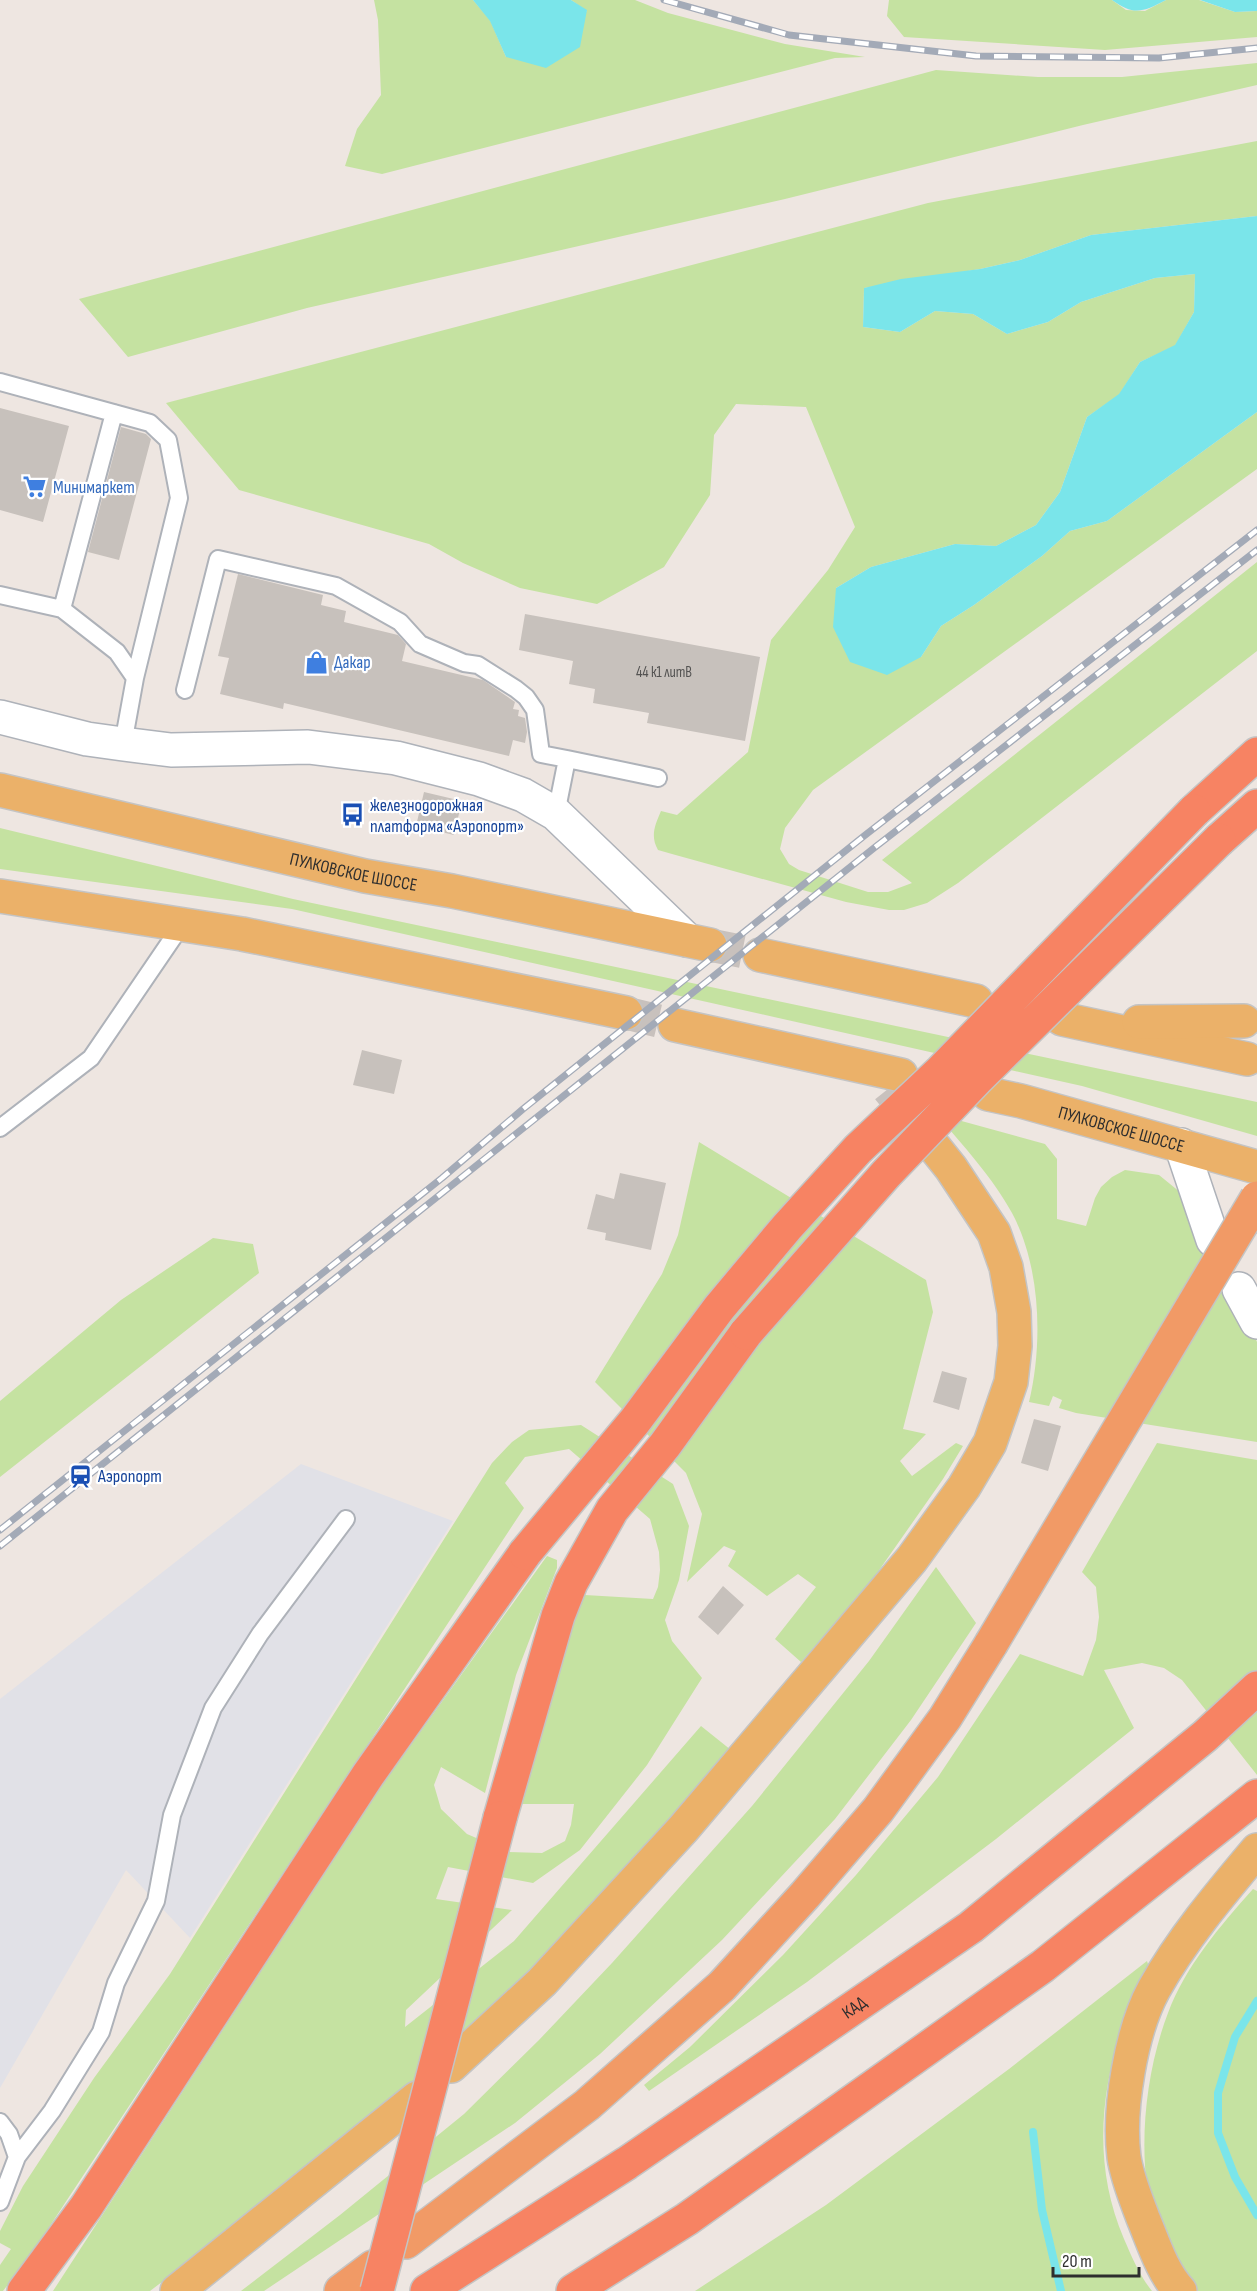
<svg xmlns="http://www.w3.org/2000/svg" width="1257" height="2291" font-family="'Sofia Sans Condensed',sans-serif">
	<style>
		.industrial { fill: #e1e1e7 }
		.green { fill: #c5e2a1 }
		.water { fill: #7ae5ea }
		.lines { fill: none; stroke-linecap: round; stroke-linejoin: round }
		.stream { stroke: #7ae5ea; stroke-width: 8 }
		.building { fill: #c7c1bc }
		.primary-tunnel { stroke: #c8c1bd; stroke-width: 33; stroke-dasharray: 33 16; stroke-linecap: butt }
		.service-casing { stroke: #aeb2b9; stroke-width: 20 }
		.minor-casing { stroke: #aeb2b9; stroke-width: 36 }
		.tertiary-casing { stroke: #aeb2b9; stroke-width: 36 }
		.primary-casing { stroke: #c4c4c4; stroke-width: 36 }
		.trunk-casing { stroke: #c4c4c4; stroke-width: 36 }
		.motorway-casing { stroke: #c4c4c4; stroke-width: 36 }
		.service { stroke: #fff; stroke-width: 16 }
		.minor { stroke: #fff; stroke-width: 33 }
		.tertiary { stroke: #fff; stroke-width: 33 }
		.primary { stroke: #ebb169; stroke-width: 33 }
		.trunk { stroke: #f19a66; stroke-width: 33 }
		.motorway { stroke: #f78363; stroke-width: 33 }
		.rail-casing { stroke: #a3aab7; stroke-width: 7 }
		.rail { stroke: #fff; stroke-width: 4.5; stroke-dasharray: 14; stroke-linecap: butt }
		.trunk-bridge-casing { stroke: #c4c4c4; stroke-width: 36; stroke-linecap: butt }
		.motorway-bridge-casing { stroke: #c4c4c4; stroke-width: 36; stroke-linecap: butt }
		.trunk-bridge { stroke: #f19a66; stroke-width: 33 }
		.motorway-bridge { stroke: #f78363; stroke-width: 33 }
		.labels { text-anchor: middle; stroke-width: 4.5; stroke-linejoin: round; paint-order: stroke }
		.number-label { font-size: 15px; fill: #545352 }
		.shop-label { font-size: 18px; fill: #366cbe; stroke: #fff; text-anchor: start }
		.transit-label { font-size: 18px; fill: #164399; stroke: #fff; text-anchor: start }
		.street-label { font-size: 18px; fill: #2e2e2e; stroke: #fff }
	</style>
	<rect width="100%" height="100%" fill="#eee6e1"/>
	<path class="industrial" d="M301 1464 453 1521 190 1938 126 1870 0 2088V1699Z"/>
	<path class="green" d="M374 0H473L490 20 506 57 587 11 571 0H635L668 13 785 44 865 57 835 58 382 174 345 166 357 129 381 95 378 20Z
		M889 0H1112L1126 10 1145 11 1166 0H1199L1235 12 1257 11V37L1105 50 904 37 887 16Z
		M1257 63V85L1083 125 785 199 307 308 128 357 79 299 936 70 1038 77H1122Z
		M1257 141V216L1091 235 1020 260 980 269 864 288 863 327 900 332 935 311 973 314 1007 334 1048 322 1081 302 1155 278 1195 274 1194 312 1175 346 1140 362 1119 395 1087 417 1060 492 1036 525 996 546 955 544 871 567 836 588 921 657 941 626 974 605 1042 556 1070 531 1107 521 1257 412V469L813 790 785 828 780 849 789 864 799 870 868 892H888L912 883 882 860 1257 562V651L958 883 927 903 904 910H889L846 902 672 854 658 850C650 836 655 825 661 811L677 815 748 752 771 640 828 570 855 527 806 407 736 404 714 435 710 495 664 567 597 604 520 588 463 563 429 544 239 490 166 403 928 203Z
		M0 828 293 899 1257 1102V1136L1082 1086 292 909 0 869Z
		M936 1114 1045 1144 1057 1159V1219L1086 1226 1095 1198 1101 1187 1112 1177 1125 1170 1159 1175 1186 1197 1257 1342V1442L1076 1413 1059 1408 1062 1400 1053 1396 1049 1406 1029 1402C1043 1344 1041 1267 1012 1213 993 1178 962 1144 936 1114Z
		M699 1142 926 1280 933 1312 903 1429 926 1434 900 1461 912 1476 956 1443 963 1446 943 1479 868 1586 801 1662 775 1639 816 1587 798 1574 767 1596 728 1566 736 1551 724 1546 687 1582 702 1514 686 1473 595 1382 662 1274 678 1235Z
		M213 1238 253 1244 259 1273 0 1477V1401L121 1300Z
		M581 1425 673 1484 689 1526 679 1580 665 1620 672 1641 702 1678 647 1765 580 1850 533 1883 448 1867 436 1899 512 1910 406 2010 405 2027 514 1941 701 1726 731 1750 502 2008 370 2124 150 2291H53L382 1785 547 1556 557 1560V1568L516 1675 485 1793 441 1767 434 1785 441 1809 467 1834 509 1852 542 1853 565 1841 571 1825 574 1804H520L556 1661 585 1595 653 1599 658 1587 660 1570 659 1552 650 1519 569 1449 525 1457 505 1483 524 1508 30 2256 3 2291H0V2265L11 2249 0 2243V2231L23 2186 94 2078 170 1974 492 1463 512 1442 529 1430Z
		M1157 1443 1257 1460V1775L1182 1680 1164 1668 1142 1663 1104 1670 1134 1728 996 1839 807 1982 649 2091 644 2085 690 2047 783 1955 856 1875 938 1777 1020 1654 1083 1676 1096 1640 1099 1617 1096 1587 1082 1572Z
		M936 1567 976 1623 911 1720 835 1819 722 1940 600 2054 515 2123 264 2291H241L340 2215 464 2114 539 2040 612 1963 752 1806 869 1661Z
		M1253 1889 1257 1891V2291H1198C1170 2259 1147 2209 1145 2166 1142 2116 1150 2060 1168 2013 1185 1967 1220 1926 1253 1889Z
		M1147 1961 1149 1967C1140 1986 1130 2005 1123 2025 1099 2096 1094 2169 1124 2239 1132 2257 1139 2275 1152 2291H695L826 2205 1009 2069Z"/>
	<path class="water" d="M473 0H571L587 10 580 47 546 68 506 57 490 21Z
		M1112 0H1166C1143 12 1134 16 1112 0Z
		M1200 0H1257V11L1235 12Z
		M1257 216V412L1107 521 1070 531 1042 556 974 605 941 626 921 657 887 675 850 662 833 627 836 588 871 567 955 544 996 546 1036 525 1060 492 1087 417 1119 394 1140 362 1175 345 1194 312 1195 274 1155 278 1081 302 1048 322 1007 334 973 314 935 311 900 332 863 327 864 288 901 279 980 269 1020 260 1091 235Z"/>
	<g class="lines">
		<path class="stream" d="M1257 2001 1235 2037 1218 2093V2133L1235 2177 1257 2215
			M1033 2132 1042 2210 1061 2291"/>
	</g>
	<path class="building" d="M0 408 69 426 43 522 0 510Z
		M121 427 146 434 151 439 119 560 88 552Z
		M238 574 323 595 321 605 346 611 344 622 398 635 406 644 402 661 483 680 515 702 513 709 519 710 518 716 525 718 527 732 525 743 513 740 509 756 284 703 283 709 220 694 229 658 218 656Z
		M525 614 760 657 745 741 647 723 649 713 593 703 595 689 569 684 573 661 519 650Z
		M424 792 462 801 454 835 416 826Z
		M362 1050 402 1060 394 1094 353 1085Z
		M620 1173 666 1183 651 1250 605 1240 606 1233 587 1229 596 1194 614 1199Z
		M942 1371 967 1378 959 1410 933 1402Z
		M1034 1419 1061 1426 1048 1471 1021 1463Z
		M723 1586 744 1605 718 1635 698 1617Z"/>
	<g class="lines">
		<path class="primary-tunnel" d="M710 945 760 955
			M626 1013 675 1025
			M888 1089 921 1130"/>
		<defs>
			<path id="service" d="M0 382 150 423 168 440 179 498 135 678
				M0 595 62 609 117 652 135 678 123 744
				M62 609 114 413
				M185 690 218 559 336 586 400 622 420 644 464 663 478 665 516 689 526 697 535 710 541 754 567 759 556 814
				M567 759 658 778
				M0 1128 91 1058 183 923
				M0 2122 9 2134 17 2157 0 2202
				M17 2157 52 2111 101 2032 116 1983 156 1901 172 1815 213 1708 260 1634 346 1519"/>
			<path id="minor" d="M0 717 87 739 123 744 171 750 308 747 396 758 479 779 523 795 556 814 687 940"/>
			<path id="tertiary" d="M1181 1145 1213 1240
				M1239 1289 1257 1322"/>
			<g id="primary">
				<path id="s1" d="M0 790 365 876 452 891 710 945"/>
				<path d="M0 896 242 934 626 1013"/>
				<path d="M760 955 976 1001"/>
				<path d="M1062 1019 1247 1059"/>
				<path d="M1139 1022 1244 1021"/>
				<path d="M675 1025 901 1075"/>
				<path id="s2" d="M988 1094 1021 1101 1253 1166"/>
				<path d="M451 2066 542 1982 683 1829 912 1559 964 1487 990 1443 1011 1382 1015 1346 1014 1312 1006 1267 994 1233 951 1168 935 1148"/>
				<path d="M177 2291 417 2098"/>
				<path d="M1180 2291C1162 2272 1153 2242 1143 2218 1136 2199 1127 2178 1124 2157 1118 2110 1131 2031 1154 1989 1182 1939 1220 1894 1257 1850"/>
			</g>
			<path id="trunk" d="M406 2242 587 2105 722 1986 805 1895 878 1810 945 1718 991 1644
				M341 2291 373 2267"/>
			<g id="motorway">
				<path d="M1194 811 1257 754"/>
				<path d="M1219 840 1257 806"/>
				<path d="M500 1818 558 1616 571 1583 612 1510 665 1445 746 1333"/>
				<path d="M24 2291 86 2207 368 1775 525 1553"/>
				<path id="s3" d="M427 2291 627 2163 971 1927 1205 1736 1257 1688"/>
				<path d="M573 2291 687 2219 1043 1966 1257 1796"/>
			</g>
		</defs>
		<use href="#service" class="service-casing"/>
		<use href="#minor" class="minor-casing"/>
		<use href="#tertiary" class="tertiary-casing"/>
		<use href="#primary" class="primary-casing"/>
		<use href="#trunk" class="trunk-casing"/>
		<use href="#motorway" class="motorway-casing"/>
		<use href="#service" class="service"/>
		<use href="#minor" class="minor"/>
		<use href="#tertiary" class="tertiary"/>
		<use href="#primary" class="primary"/>
		<use href="#trunk" class="trunk"/>
		<use href="#motorway" class="motorway"/>
		<defs>
			<path id="rail" d="M664 0 789 35 976 56 1159 58 1257 48
				M0 1530 442 1178 523 1109 864 836 1257 530
				M0 1546 874 848 1257 550"/>
		</defs>
		<use href="#rail" class="rail-casing"/>
		<use href="#rail" class="rail"/>
		<defs>
			<path id="trunk-bridge" d="M991 1644 1257 1198"/>
			<path id="motorway-bridge" d="M746 1333 886 1174 976 1080 1219 840
				M525 1553 635 1421 719 1308 787 1227 858 1149 941 1071 1194 811
				M377 2291 500 1818"/>
		</defs>
		<use href="#trunk-bridge" class="trunk-bridge-casing"/>
		<use href="#motorway-bridge" class="motorway-bridge-casing"/>
		<use href="#trunk-bridge" class="trunk-bridge"/>
		<use href="#motorway-bridge" class="motorway-bridge"/>
	</g>
	<defs>
		<symbol id="supermarket-bare" viewBox="-9 -9 18 18"><path d="M-6-5.5h2.5l.6 2H6L4.5 2H-2.5L-4.4-4H-6ZM-1.5 3.2a1.3 1.3 0 1 0 .1 0ZM3 3.2a1.3 1.3 0 1 0 .1 0Z" fill="#3f7fe0" stroke="#fff" stroke-width="2.5" paint-order="stroke"/></symbol>
		<symbol id="shop-bare" viewBox="-9 -9 18 18"><path d="M-5-2.5h2.3a2.7 3.5 0 0 1 5.4 0H5L5.5 6h-11ZM-1.5-2.5h3a1.5 2.3 0 0 0-3 0Z" fill="#3f7fe0" stroke="#fff" stroke-width="2.5" paint-order="stroke"/></symbol>
		<symbol id="bus-bare" viewBox="-9 -9 18 18"><path d="M-5-6H5V4H4V6H2V4H-2V6H-4V4H-5ZM-3.5-4V0h7V-4ZM-3.5 1.2v1.5H-2V1.2ZM2 1.2v1.5H3.5V1.2Z" fill="#1a4fb4" stroke="#fff" stroke-width="2.5" paint-order="stroke"/></symbol>
		<symbol id="station-bare" viewBox="-9 -9 18 18"><path d="M-3-6H3Q5-6 5-4V2Q5 4 3 4L4.5 6H3L1.5 4h-3L-3 6H-4.5L-3 4Q-5 4-5 2V-4Q-5-6-3-6ZM-3.5-4v3h7v-3ZM-3.5 1v1.5H-2V1ZM2 1v1.5H3.5V1Z" fill="#1a4fb4" stroke="#fff" stroke-width="2.5" paint-order="stroke"/></symbol>
	</defs>
	<g fill-rule="evenodd">
		<use href="#supermarket-bare" x="18" y="470" width="33" height="33"/>
		<use href="#shop-bare" x="300" y="646" width="33" height="33"/>
		<use href="#bus-bare" x="336" y="798" width="33" height="33"/>
		<use href="#station-bare" x="64" y="1460" width="33" height="33"/>
	</g>
	<g class="labels">
		<g class="number-label">
			<text x="664" y="677">44 к1 литВ</text>
		</g>
		<g class="shop-label">
			<text x="53" y="493">Минимаркет</text>
			<text x="334" y="668">Дакар</text>
		</g>
		<g class="transit-label">
			<text x="370" y="811">железнодорожная<tspan x="370" dy="21">платформа «Аэропорт»</tspan></text>
			<text x="98" y="1482">Аэропорт</text>
		</g>
		<g class="street-label">
			<text dy="6" stroke="none"><textPath href="#s1" startOffset="363">ПУЛКОВСКОЕ ШОССЕ</textPath></text>
			<text dy="6" stroke="none"><textPath href="#s2" startOffset="138">ПУЛКОВСКОЕ ШОССЕ</textPath></text>
			<text dy="6" stroke="none"><textPath href="#s3" startOffset="513">КАД</textPath></text>
		</g>
	</g>
	<path d="M1053 2267v9h86v-9" fill="none" stroke="#2e2e2e" stroke-width="3"/>
	<text x="1062" y="2267" font-size="18" fill="#2e2e2e" stroke="#ffffff" stroke-width="4.5" paint-order="stroke">20 m</text>
</svg>
